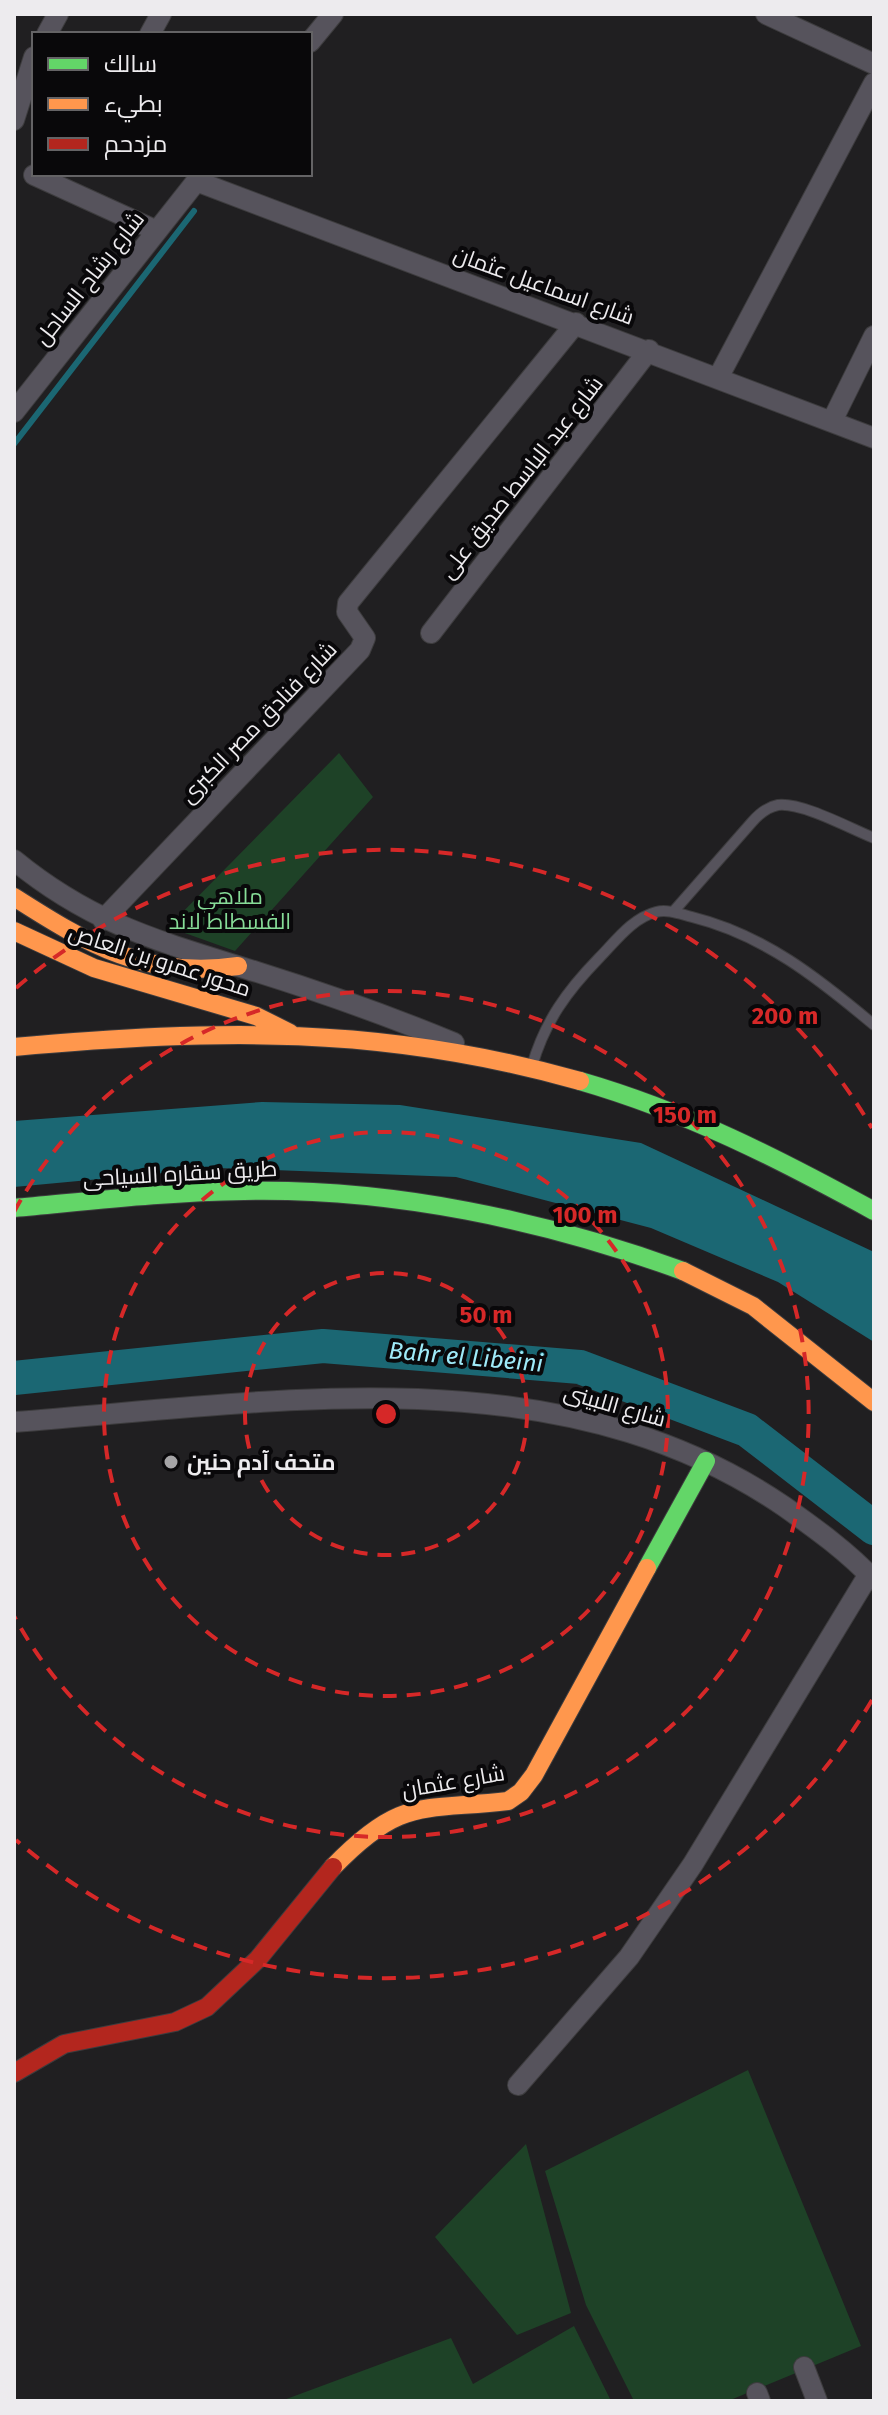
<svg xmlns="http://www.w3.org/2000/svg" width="888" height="2415" font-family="'Fira Sans',Cairo,sans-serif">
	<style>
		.green { fill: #1e4227 }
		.water { fill: #1b6773 }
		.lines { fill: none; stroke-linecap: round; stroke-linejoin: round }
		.stream { stroke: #1b6773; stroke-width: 6 }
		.river { stroke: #1b6773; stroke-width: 34 }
		.lane-casing { stroke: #3d3c3e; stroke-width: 12 }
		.street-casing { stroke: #3d3c3e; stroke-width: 22 }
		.fast-casing { stroke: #3d3c3e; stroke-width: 20 }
		.slow-casing { stroke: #3d3c3e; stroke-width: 20 }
		.jam-casing { stroke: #3d3c3e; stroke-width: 20 }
		.lane { stroke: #56535c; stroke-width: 10 }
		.street { stroke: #56535c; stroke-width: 20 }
		.fast { stroke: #63d668; stroke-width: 18 }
		.slow { stroke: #ff974d; stroke-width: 18 }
		.jam { stroke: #b3261e; stroke-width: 18 }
		.ring { fill: none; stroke: #d62828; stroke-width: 4; stroke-dasharray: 14 10 }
		.poi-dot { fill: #a5a4a6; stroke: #09080a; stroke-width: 3 }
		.labels { text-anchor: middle; stroke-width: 8; stroke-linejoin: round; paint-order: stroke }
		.street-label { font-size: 22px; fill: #edebee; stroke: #09080a }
		.park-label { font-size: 22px; fill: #87dd98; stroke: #09080a }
		.poi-label { font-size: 22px; font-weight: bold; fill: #edebee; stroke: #09080a; text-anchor: start }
		.water-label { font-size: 24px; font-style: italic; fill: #9feaf8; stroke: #09080a }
		.centre { fill: #d62828; stroke: #09080a; stroke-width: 4 }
		.ring-label { font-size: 24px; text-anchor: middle; font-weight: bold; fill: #d62828; stroke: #09080a; stroke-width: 8; stroke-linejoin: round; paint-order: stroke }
	</style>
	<rect width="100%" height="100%" fill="#201f21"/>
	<path class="green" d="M339 753 373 797 235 951 168 927Z
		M748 2070 861 2346 728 2401H634L586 2305 545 2171Z
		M526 2144 571 2313 517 2335 435 2237Z
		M574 2326 611 2401H281L451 2338 473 2384Z"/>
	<path class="water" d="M262 1102 400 1105 641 1143 874 1252V1342L778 1282 651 1228 456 1177 218 1168 14 1187V1121Z"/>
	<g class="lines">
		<path class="stream" d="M14 444 194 211"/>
		<path class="river" d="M14 1378 323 1346 580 1367 747 1430 874 1528"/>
		<defs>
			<path id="lane" d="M673 912 752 822C759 814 767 807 778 805 802 802 851 829 874 838
				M532 1066C545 1021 567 991 599 958 615 942 632 918 656 912 668 909 680 914 692 917 764 935 818 978 874 1025"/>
			<path id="street" d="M766 14 874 64
				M47 34 58 14
				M150 34 161 14
				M310 42 333 14
				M14 120 34 57
				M34 175 157 231
				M196 181 874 438
				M719 376 874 83
				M14 412 202 174
				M832 421 874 336
				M431 633 649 350
				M14 860C93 925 162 942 257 972 324 993 389 1016 454 1043
				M103 920 360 650 365 638 347 612 348 603 576 323
				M14 1422C272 1403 557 1351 785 1507 816 1529 848 1552 874 1580
				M518 2085 629 1957 693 1864 869 1574
				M804 2367 817 2401
				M757 2393 760 2401"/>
			<path id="fast" d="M580 1081C687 1112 777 1158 874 1211
				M14 1208C91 1201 167 1192 244 1191 392 1188 544 1220 683 1271
				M647 1568 706 1461"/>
			<path id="slow" d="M14 897C89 945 146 979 238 966
				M14 931 94 968 256 1016 290 1033
				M14 1047C217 1029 382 1025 580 1081
				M683 1271 753 1306 874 1402
				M333 1867C401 1797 420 1811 508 1801L521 1792 534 1775 647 1568"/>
			<path id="jam" d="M14 2073 64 2044 175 2022 207 2007 258 1959 333 1867"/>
		</defs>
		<use href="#lane" class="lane-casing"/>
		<use href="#street" class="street-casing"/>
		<use href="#fast" class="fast-casing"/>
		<use href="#slow" class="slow-casing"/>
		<use href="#jam" class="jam-casing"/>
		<use href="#lane" class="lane"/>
		<use href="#street" class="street"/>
		<use href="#fast" class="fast"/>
		<use href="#slow" class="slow"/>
		<use href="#jam" class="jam"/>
	</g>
	<g class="ring">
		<circle cx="386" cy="1414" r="141"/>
		<circle cx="386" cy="1414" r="282"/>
		<path d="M14 1212A423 423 0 1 1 14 1616"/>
		<path d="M872 1700A564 564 0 0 1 16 1840M16 988A564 564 0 0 1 872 1128"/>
	</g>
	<circle class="poi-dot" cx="171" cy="1462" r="8"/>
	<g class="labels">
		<g class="street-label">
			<text transform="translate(89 278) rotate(-52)" y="8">شارع رشاح الساحل</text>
			<text transform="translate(544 285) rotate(20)" y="8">شارع اسماعيل عثمان</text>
			<text transform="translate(521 477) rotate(-52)" y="8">شارع عبد الباسط صديق على</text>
			<text transform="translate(258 722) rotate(-46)" y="8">شارع فنادق مصر الكبرى</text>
			<text transform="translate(160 960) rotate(18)" y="8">محور عمرو بن العاص</text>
			<text transform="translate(180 1173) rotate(-3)" y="8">طريق سقاره السياحى</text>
			<text transform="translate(615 1405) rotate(16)" y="8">شارع اللبينى</text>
			<text transform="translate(453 1781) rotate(-10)" y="8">شارع عثمان</text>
		</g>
		<g class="park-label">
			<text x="230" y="904">ملاهي<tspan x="230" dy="25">الفسطاط لاند</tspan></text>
		</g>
		<g class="poi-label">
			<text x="187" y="1470">متحف آدم حنين</text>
		</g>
		<g class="water-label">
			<text transform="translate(466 1357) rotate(5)" y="8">Bahr el Libeini</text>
		</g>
	</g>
	<circle cx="386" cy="1414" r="12" class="centre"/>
	<g class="ring-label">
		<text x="785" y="1024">200 m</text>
		<text x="685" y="1123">150 m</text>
		<text x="585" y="1223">100 m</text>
		<text x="486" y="1323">50 m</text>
	</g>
	<rect width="888" height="2415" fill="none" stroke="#edebee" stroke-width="32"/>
	<rect x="32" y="32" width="280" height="144" fill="#09080a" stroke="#646365" stroke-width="2"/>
	<rect x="48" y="58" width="40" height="12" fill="#63d668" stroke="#646365" stroke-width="2"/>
	<text x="104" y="72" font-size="24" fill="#edebee">سالك</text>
	<rect x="48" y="98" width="40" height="12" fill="#ff974d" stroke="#646365" stroke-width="2"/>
	<text x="104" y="112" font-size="24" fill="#edebee">بطيء</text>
	<rect x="48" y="138" width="40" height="12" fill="#b3261e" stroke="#646365" stroke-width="2"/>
	<text x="104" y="152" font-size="24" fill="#edebee">مزدحم</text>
</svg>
